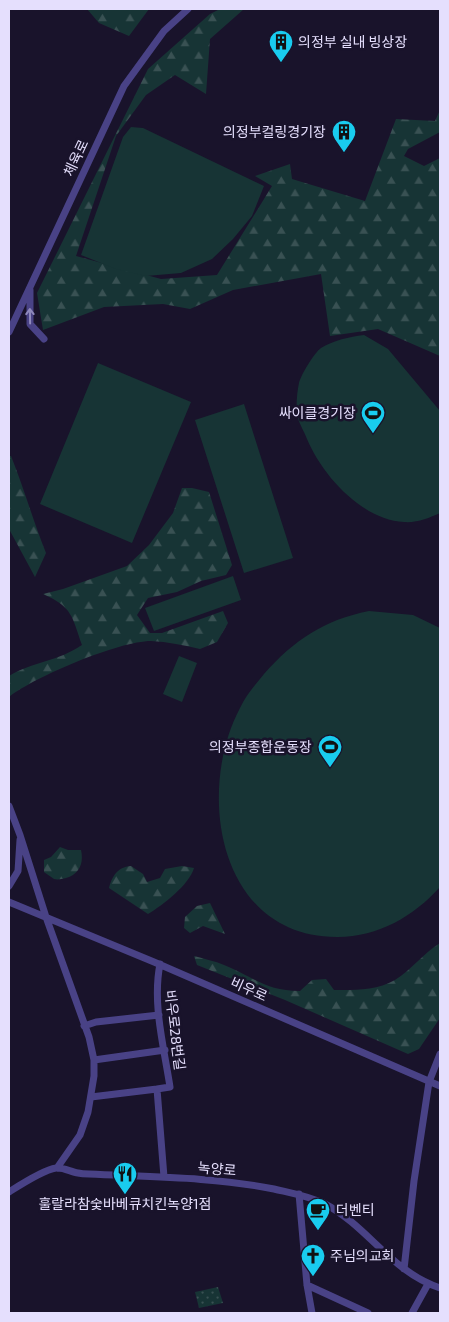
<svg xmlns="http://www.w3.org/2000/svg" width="449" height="1322" font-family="'Exo 2','Noto Sans KR',sans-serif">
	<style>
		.forest { fill: url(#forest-firs) }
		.park { fill: url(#park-dots) }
		.garden { fill: #173435 }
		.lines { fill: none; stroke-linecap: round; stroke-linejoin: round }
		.street { stroke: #494286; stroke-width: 7 }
		.oneway { stroke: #8f89bc }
		.labels { text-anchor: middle; stroke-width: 5; stroke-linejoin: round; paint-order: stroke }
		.poi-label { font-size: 14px; fill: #e5dffd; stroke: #19132b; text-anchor: start }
		.street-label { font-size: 14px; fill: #e5dffd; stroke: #19132b }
	</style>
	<defs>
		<pattern id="forest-firs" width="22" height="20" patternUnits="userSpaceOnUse" patternTransform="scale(1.25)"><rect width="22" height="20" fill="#173435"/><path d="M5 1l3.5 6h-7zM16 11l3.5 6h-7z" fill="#395153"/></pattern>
		<pattern id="park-dots" width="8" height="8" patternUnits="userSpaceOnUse" patternTransform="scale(1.25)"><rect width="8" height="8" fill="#173435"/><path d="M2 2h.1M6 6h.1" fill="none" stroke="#395153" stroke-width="1.8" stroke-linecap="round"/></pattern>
	</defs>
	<rect width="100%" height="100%" fill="#19132b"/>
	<path class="forest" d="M87 9H149L129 36 99 23Z
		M220 9H244L210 39 206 94 175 75 146 95 116 136 76 256 161 279 217 275 272 186 255 176 290 164 292 179 365 201 396 119 435 121 440 110V132L408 149 404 156 424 166 440 158V356L378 329 330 336 321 274 233 290 190 309 163 304 104 307 43 330 37 293 148 69 210 14Z
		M9 456H11C24 488 33 521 46 553L35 577 9 529Z
		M182 488H192L209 492 232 565 226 575 201 581 177 592 148 598 137 615 150 633H162L223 611 228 623 217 642 200 649C184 645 168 642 151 641 119 641 34 677 9 697V676C32 662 59 661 82 645 72 617 73 607 43 594L63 589 127 566 149 545 173 513Z
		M60 847 68 850H81C84 864 79 874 66 878 62 879 58 880 54 879 51 877 47 874 44 872V860L51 857Z
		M131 866 143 874 147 882 160 878 165 869 182 866 194 868C189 885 163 905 148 914L109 888C112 877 117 867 131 866Z
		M210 903 225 934 203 926 190 933 184 928 185 917 197 906Z
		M440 943V1018L419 1049 408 1054 285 1000 197 965 194 956C204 959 215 961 224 965 254 977 265 991 300 991L312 980 326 979 334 990C354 990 376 991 395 980 411 970 424 953 440 943Z"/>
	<path class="park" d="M218 1287 223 1303 199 1308 195 1292Z"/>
	<path class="garden" d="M131 127 143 128 264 186 252 216 233 239 212 259 181 273 146 276 116 269 81 255 123 137Z
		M364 335 388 349 440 411V513C429 518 417 523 404 522 362 520 322 475 307 439 304 431 298 422 297 414 296 405 297 392 299 383 301 375 314 353 321 348 334 340 349 337 364 335Z
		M98 363 191 402 132 543 40 504Z
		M244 404 293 558 244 573 195 420Z
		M233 576 241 600 154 631 145 608Z
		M369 611 413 615 440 628V887C414 916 378 937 338 937 219 938 195 793 240 708 246 695 255 685 264 674 294 640 324 620 369 611Z
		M179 656 197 663 182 702 163 694Z"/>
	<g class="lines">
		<path class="street" d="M30 290V324L44 339
			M9 332 124 86 164 31 188 9
			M9 806 20 835 46 917 89 1037 94 1060V1076L88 1112 80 1135 57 1168
			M9 886 18 871 20 840
			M9 902 154 962 440 1086
			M160 964C152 1004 164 1047 170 1087L157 1089 164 1177
			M84 1026 96 1022 159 1015
			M94 1060 165 1050
			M91 1097 157 1089
			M9 1192C20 1185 43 1170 56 1168 63 1167 71 1172 78 1173 82 1174 86 1174 89 1174 151 1177 214 1177 274 1189 291 1193 309 1196 325 1204 369 1227 390 1271 440 1288
			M299 1194 307 1285 312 1313
			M404 1269 414 1181 429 1082 440 1054
			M307 1285 368 1313
			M412 1313 428 1284"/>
	</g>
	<defs><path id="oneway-shaft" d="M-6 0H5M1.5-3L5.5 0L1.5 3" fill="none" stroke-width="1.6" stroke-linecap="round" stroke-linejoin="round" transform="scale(1.25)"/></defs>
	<use class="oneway" href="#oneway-shaft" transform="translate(30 316) rotate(-91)"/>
	<defs>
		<symbol id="building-pin" viewBox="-11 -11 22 30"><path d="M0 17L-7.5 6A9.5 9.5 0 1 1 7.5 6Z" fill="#19ccef" stroke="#19132b"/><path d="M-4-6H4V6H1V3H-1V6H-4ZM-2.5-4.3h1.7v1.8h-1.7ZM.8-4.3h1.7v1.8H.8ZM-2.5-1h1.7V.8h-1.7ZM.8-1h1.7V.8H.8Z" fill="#111"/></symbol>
		<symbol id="stadium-pin" viewBox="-11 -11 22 30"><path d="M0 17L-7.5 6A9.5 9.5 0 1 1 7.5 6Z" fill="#19ccef" stroke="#19132b"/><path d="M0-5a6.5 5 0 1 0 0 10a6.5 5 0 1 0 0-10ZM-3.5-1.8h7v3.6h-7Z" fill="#111"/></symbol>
		<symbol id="restaurant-pin" viewBox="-11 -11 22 30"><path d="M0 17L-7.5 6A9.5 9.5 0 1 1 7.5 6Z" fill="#19ccef" stroke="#19132b"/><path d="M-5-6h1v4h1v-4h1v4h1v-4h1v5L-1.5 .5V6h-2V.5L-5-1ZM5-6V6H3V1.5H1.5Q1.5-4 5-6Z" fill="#111"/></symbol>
		<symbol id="cafe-pin" viewBox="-11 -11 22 30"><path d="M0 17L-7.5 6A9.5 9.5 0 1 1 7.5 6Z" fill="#19ccef" stroke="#19132b"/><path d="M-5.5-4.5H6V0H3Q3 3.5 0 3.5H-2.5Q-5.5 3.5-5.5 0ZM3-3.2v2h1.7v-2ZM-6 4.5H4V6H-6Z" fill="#111"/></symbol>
		<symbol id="church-pin" viewBox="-11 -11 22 30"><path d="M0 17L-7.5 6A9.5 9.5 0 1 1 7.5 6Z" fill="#19ccef" stroke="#19132b"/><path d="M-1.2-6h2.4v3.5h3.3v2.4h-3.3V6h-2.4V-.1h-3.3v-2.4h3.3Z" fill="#111"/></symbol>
	</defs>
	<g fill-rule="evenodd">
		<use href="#building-pin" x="267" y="28" width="28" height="38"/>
		<use href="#building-pin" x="330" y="118" width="28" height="38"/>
		<use href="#stadium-pin" x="359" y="399" width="28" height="38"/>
		<use href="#stadium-pin" x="316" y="733" width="28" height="38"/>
		<use href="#restaurant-pin" x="111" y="1160" width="28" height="38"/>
		<use href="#cafe-pin" x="304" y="1196" width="28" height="38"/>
		<use href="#church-pin" x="299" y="1242" width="28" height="38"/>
	</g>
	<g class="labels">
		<g class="poi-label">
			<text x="298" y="47">의정부 실내 빙상장</text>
			<text x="326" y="137" text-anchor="end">의정부컬링경기장</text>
			<text x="356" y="418" text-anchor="end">싸이클경기장</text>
			<text x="312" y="752" text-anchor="end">의정부종합운동장</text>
			<text x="125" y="1209" text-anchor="middle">훌랄라참숯바베큐치킨녹양1점</text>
			<text x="336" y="1215">더벤티</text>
			<text x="330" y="1261">주님의교회</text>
		</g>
		<g class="street-label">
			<text transform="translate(76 158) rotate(-65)" y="5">체육로</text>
			<text transform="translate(249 989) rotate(24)" y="5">비우로</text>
			<text transform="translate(175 1030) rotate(83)" y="5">비우로28번길</text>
			<text transform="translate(217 1169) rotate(5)" y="5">녹양로</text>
		</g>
	</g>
	<rect width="449" height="1322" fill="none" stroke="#e5dffd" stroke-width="20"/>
</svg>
